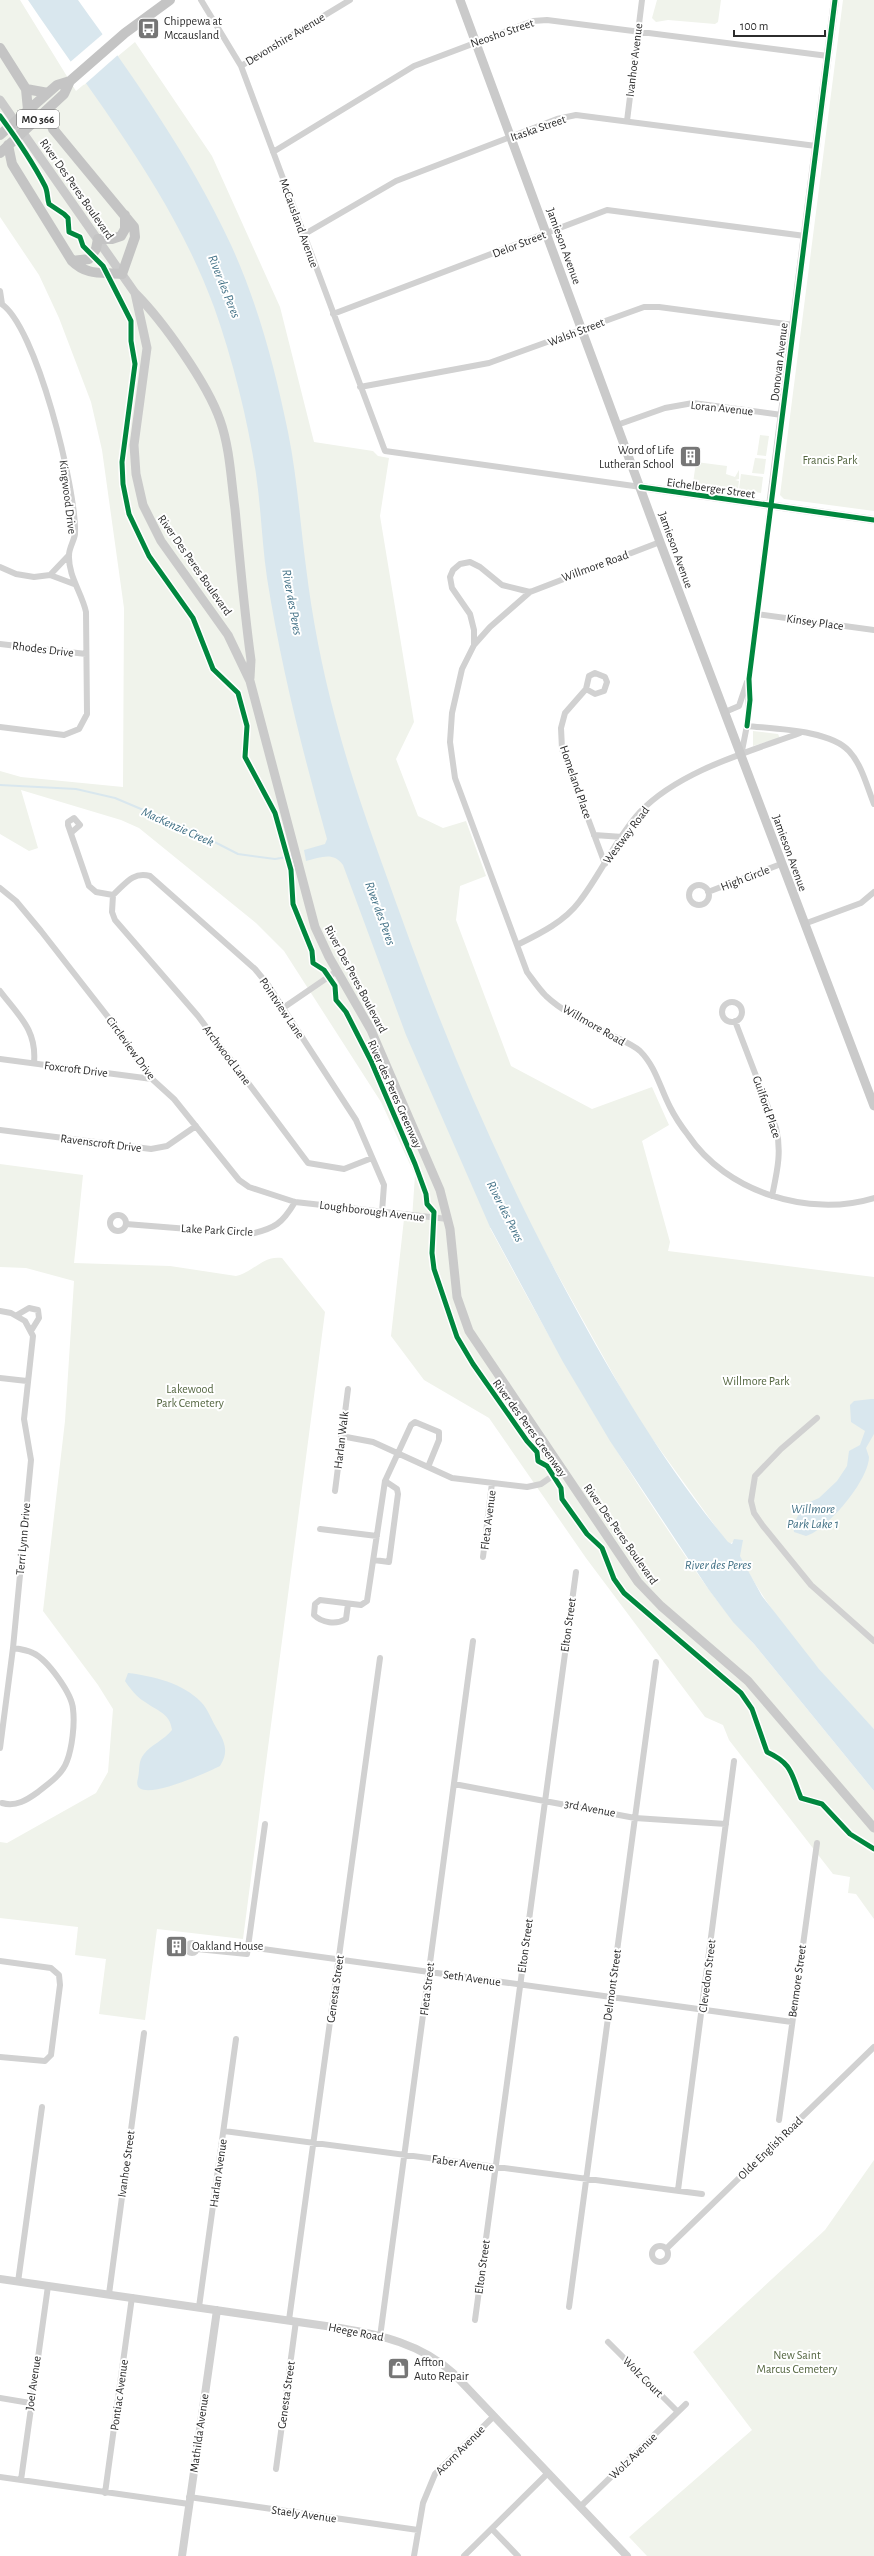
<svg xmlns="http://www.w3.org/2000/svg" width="874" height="2556" font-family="'Alegreya Sans',sans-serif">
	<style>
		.green { fill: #f0f3eb }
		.water { fill: #d9e7ee }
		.pier { fill: #fff }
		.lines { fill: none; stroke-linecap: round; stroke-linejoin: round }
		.stream { stroke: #d9e7ee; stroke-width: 2 }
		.minor { stroke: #d1d1d1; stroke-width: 6 }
		.tertiary { stroke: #d1d1d1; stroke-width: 8 }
		.secondary { stroke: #cacaca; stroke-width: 9 }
		.primary { stroke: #c4c4c4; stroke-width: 10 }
		.cycleway-casing { stroke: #fff; stroke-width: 8 }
		.cycleway { stroke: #00873e; stroke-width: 5 }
		.labels { text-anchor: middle; stroke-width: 4; stroke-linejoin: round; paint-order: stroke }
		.shield { fill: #fff; stroke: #6b6b6b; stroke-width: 1 }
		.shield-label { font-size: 11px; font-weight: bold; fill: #2c2c2c }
		.poi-label { font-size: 12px; fill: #2c2c2c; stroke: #fff; text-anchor: start }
		.street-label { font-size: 12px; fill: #2c2c2c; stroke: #fff }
		.park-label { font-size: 12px; fill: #52643e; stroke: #fff }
		.water-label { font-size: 13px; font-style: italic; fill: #427186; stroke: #fff }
	</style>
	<rect width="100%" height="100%" fill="#fff"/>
	<path class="green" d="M0 0H20L76 91 135 42 212 156 280 307 314 442 373 451 378 456 389 458 380 516 414 722 396 759 418 816 443 828 466 821 486 876 460 886 456 920 511 1066 592 1109 652 1087 669 1125 642 1141 670 1242 668 1251 874 1277V1729C821 1674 765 1612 733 1542L729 1544 723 1537 638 1419 535 1234 490 1228C543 1327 598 1425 660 1518 689 1562 718 1606 754 1644L874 1791V1919L856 1894 848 1893 850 1877 833 1874 729 1740 723 1725 705 1717 586 1558 489 1418 424 1380 391 1336 404 1219H412L415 1175 381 1102 284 951 256 923 139 828 121 820 21 790 38 848 29 851 0 834V771L21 777 123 787 124 608 102 450 91 402 59 318 39 275 0 217Z
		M657 0H721L718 22 715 24 668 20 656 22 652 18Z
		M843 0H874V511L784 499 780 495Z
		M760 435 769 436 766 456 757 455Z
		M755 458 766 459 764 474 752 473Z
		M696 462 727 466 726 474 735 477 739 470V479L735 480 739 481 738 489 693 483Z
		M741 474 763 477 761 493 739 489Z
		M753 731 778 734 780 738 753 746Z
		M0 1164 83 1175 74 1263 170 1266 236 1276C254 1272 263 1255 282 1258L325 1312 243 1939 157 1929 145 2020 99 2014 106 1959 75 1955 78 1927 0 1918V1842L7 1843 96 1793 108 1772 113 1709 98 1685 43 1611 65 1421 74 1281 26 1268 0 1267Z
		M874 2160V2556H647L629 2537 752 2430 693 2352 825 2230Z"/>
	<path class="water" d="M28 0H78C134 78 191 158 231 245 258 304 275 368 288 432 297 476 300 522 306 567 312 617 322 668 335 717 353 786 378 852 402 919 449 1050 504 1177 571 1300 617 1385 666 1467 728 1542L732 1544 734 1539 743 1540 740 1556 762 1596 819 1669 874 1729V1791L754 1644 733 1622 709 1590 610 1441 563 1362 490 1227 406 1035 343 865C333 851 320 858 306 861L304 850 325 844 327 839C303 753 281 667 267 578 262 543 261 508 256 474 247 417 233 361 214 307 171 191 96 101 28 0Z
		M871 1399H874V1434L866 1448C867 1451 868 1454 869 1457 869 1480 827 1530 806 1536L794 1532 793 1526 803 1505 819 1498 837 1481 847 1466 849 1451 860 1445 865 1431 851 1422 850 1405 854 1401Z
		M128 1673C153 1676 183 1683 201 1702 208 1709 212 1721 217 1729 225 1742 229 1752 220 1766 208 1772 128 1809 138 1778 140 1769 138 1761 144 1754 151 1745 164 1740 172 1730 170 1713 157 1711 145 1702 138 1698 130 1689 125 1681Z"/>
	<path class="pier" d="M104 33 119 54 84 85 69 63Z"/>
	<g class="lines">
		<path class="stream" d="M0 785 76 789 115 798 193 831 238 854 275 859 293 856"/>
		<path class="minor" d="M201 0 241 66 385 451 641 487
			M241 66 350 0
			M627 121 642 0
			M273 152 414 66 533 21 547 20 828 56
			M303 235 396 181 557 119 576 115 816 146
			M0 291 2 304
			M0 303C36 323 77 492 75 534 74 541 69 548 69 555 68 576 82 593 86 612L87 714 79 729 64 735 0 727
			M333 314 607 210 805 236
			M360 387 489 363 644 307H659L794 325
			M617 425 665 408 693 403 782 415
			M660 542 530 592 502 585 480 567 470 562 460 564 453 570 450 577 452 588 470 614 474 630V645L462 669 452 713 450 742 455 778 527 972C533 980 539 989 546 996 563 1012 585 1022 605 1032 616 1038 631 1043 640 1051 656 1067 660 1088 670 1107 675 1117 681 1126 688 1135 726 1192 809 1218 874 1198
			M0 567 16 574 34 577 50 575 74 584
			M50 575 69 555
			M756 614 874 630
			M0 644 86 654
			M474 645 490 627 530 592
			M586 689 595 694 604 691 607 682 605 677 595 673 589 676 586 689 565 713 561 728 562 749 605 864
			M725 712 739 706 747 682
			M747 726C775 729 830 730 849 751 862 765 867 787 874 804
			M741 756 748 720 749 679 770 506
			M72 832 80 825 74 818 68 822V825L89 886 96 892 113 895
			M594 835 623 837
			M689 895a10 10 0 1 1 20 0a10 10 0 1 1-20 0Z
			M0 888 16 901 41 931 119 1031 141 1065 152 1079 174 1099 239 1180 249 1187 295 1202 448 1219
			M708 892 781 864
			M113 895C125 884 133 871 150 876L255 969 268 985 356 1120 384 1185 382 1212
			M113 895 112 912 115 920 198 1016 308 1163 344 1169 372 1158
			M804 924 861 903 874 892
			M517 945C539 934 564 922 579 902 601 874 616 838 640 812 679 771 748 752 800 733
			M0 991C19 1016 37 1030 34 1063
			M722 1012a10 10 0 1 1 20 0a10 10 0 1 1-20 0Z
			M283 1008 337 971
			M735 1021 776 1128C782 1152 777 1172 772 1196
			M0 1059 152 1079
			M0 1130 151 1149 167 1146 196 1126
			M110 1223a8 8 0 1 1 16 0a8 8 0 1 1-16 0Z
			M126 1224 251 1234C275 1228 282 1224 295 1202
			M0 1311 11 1313 25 1321 33 1336 24 1419 31 1460 13 1648 0 1748
			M17 1315 29 1308 38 1310 39 1318 31 1331
			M0 1378 27 1381
			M817 1418 781 1449 755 1476 751 1501 754 1513 763 1526 811 1585 874 1641
			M341 1436 373 1442 452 1478 527 1487 541 1484 561 1470
			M335 1491 348 1389
			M320 1529 377 1536
			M483 1557 492 1483
			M374 1560 389 1562 398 1494 397 1489 385 1481
			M348 1604 346 1619C336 1625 322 1623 314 1615L315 1604 320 1600 361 1605 367 1601 385 1481 411 1425 415 1422 439 1432V1440L428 1467
			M454 1784 635 1818 726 1824
			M2 1803C16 1807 27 1800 38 1792 49 1783 62 1775 67 1761 72 1748 75 1724 73 1709 72 1694 48 1660 33 1653 27 1650 20 1649 13 1648
			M187 1948a5 5 0 1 1 10 0a5 5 0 1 1-10 0Z
			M248 1947 792 2022
			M197 1949 247 1954 265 1824
			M0 1961 51 1968 59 1975 60 1985 51 2055 45 2061 0 2057
			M779 2120 817 1843
			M224 2131 702 2194
			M678 2190 734 1761
			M652 2254a8 8 0 1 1 16 0a8 8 0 1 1-16 0Z
			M666 2249 874 2047
			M18 2282 42 2107
			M109 2294 144 2033
			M199 2307 236 2039
			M569 2307 656 1662
			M289 2320 380 1658
			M475 2320 576 1572
			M380 2337 473 1641
			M608 2342 678 2412
			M0 2398 30 2403
			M276 2469 296 2321
			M0 2477 189 2504
			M21 2480 48 2286
			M105 2493 132 2297
			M189 2497 418 2530
			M580 2507 686 2404
			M492 2529 518 2556
			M414 2556 423 2503 435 2474 494 2416
			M464 2556 548 2473"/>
		<path class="tertiary" d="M641 487 874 520
			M770 506 835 0
			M0 2279 340 2328C381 2335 421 2344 453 2373L627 2556
			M182 2556 217 2310"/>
		<path class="secondary" d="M460 0 660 542 874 1106
			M0 100 135 293C163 321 207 383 220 420 230 448 231 480 235 509 240 560 244 610 251 660L250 678
			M135 293 147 348 134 445 136 474 143 505 161 541 228 635 250 681 315 927 329 957 371 1030 440 1190 450 1229 457 1297 469 1331 638 1582 661 1606 748 1681 874 1828"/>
		<path class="primary" d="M0 48 26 89 28 110
			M26 89 48 93
			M0 135 57 85 70 81 125 33 170 0
			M8 145 12 164 72 261C87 276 102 272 122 274L135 237 134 227 53 129 49 116V108
			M0 153 64 94 70 81
			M72 261 89 259 96 249 98 239H112L121 236 125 229V215"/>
		<defs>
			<path id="cycleway" d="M0 116C17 139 32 161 45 186 48 192 47 198 49 204L64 214 68 218 69 232 80 237 83 246 103 266 131 321V341L135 364 122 462 123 484 129 514 149 556 193 618 213 669 238 693 247 726 245 757 275 813 291 870 293 904 312 951 313 963 324 970 335 986 336 1000 346 1012 371 1061 415 1164 426 1194 427 1204 434 1212 432 1253 434 1269 457 1337 473 1364 527 1441 537 1452 538 1461 547 1466 561 1488 562 1499 587 1534 602 1548 614 1579 624 1593 741 1693 752 1709 767 1752C793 1764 791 1774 801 1798L822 1804 850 1834 874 1849
				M641 487 874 520
				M747 726 750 700 749 679 835 0"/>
		</defs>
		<use href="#cycleway" class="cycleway-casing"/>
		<use href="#cycleway" class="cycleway"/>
	</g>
	<defs>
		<symbol id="bus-square" viewBox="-11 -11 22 22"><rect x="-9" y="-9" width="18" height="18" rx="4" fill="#767676" stroke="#fff"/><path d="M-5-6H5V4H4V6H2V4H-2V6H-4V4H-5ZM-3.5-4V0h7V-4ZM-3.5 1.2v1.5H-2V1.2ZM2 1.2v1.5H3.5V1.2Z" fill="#fff"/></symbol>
		<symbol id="building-square" viewBox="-11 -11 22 22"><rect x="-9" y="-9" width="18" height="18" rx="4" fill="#767676" stroke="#fff"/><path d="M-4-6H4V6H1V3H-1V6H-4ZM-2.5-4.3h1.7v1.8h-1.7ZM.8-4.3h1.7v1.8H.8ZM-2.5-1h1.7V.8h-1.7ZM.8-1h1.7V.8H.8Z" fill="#fff"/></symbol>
		<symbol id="shop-square" viewBox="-11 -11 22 22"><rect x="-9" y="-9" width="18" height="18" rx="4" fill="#767676" stroke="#fff"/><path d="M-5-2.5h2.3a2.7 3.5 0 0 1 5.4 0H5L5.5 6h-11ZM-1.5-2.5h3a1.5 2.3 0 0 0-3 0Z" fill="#fff"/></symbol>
	</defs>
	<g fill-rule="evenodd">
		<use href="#bus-square" x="136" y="16" width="25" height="25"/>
		<use href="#building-square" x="678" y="444" width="25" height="25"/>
		<use href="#building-square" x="164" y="1934" width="25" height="25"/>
		<use href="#shop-square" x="386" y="2356" width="25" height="25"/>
	</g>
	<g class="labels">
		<rect class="shield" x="17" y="110" width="42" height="18" rx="3"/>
		<g class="shield-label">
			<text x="38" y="123">MO 366</text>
		</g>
		<g class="poi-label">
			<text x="164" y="25">Chippewa at<tspan x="164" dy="14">Mccausland</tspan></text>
			<text x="674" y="454" text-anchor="end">Word of Life<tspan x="674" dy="14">Lutheran School</tspan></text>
			<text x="192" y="1950">Oakland House</text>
			<text x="414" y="2366">Affton<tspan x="414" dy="14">Auto Repair</tspan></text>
		</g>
		<g class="street-label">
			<text transform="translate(502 33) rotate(-19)" y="4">Neosho Street</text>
			<text transform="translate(285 39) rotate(-31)" y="4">Devonshire Avenue</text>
			<text transform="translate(634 60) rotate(-83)" y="4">Ivanhoe Avenue</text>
			<text transform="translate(538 128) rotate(-19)" y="4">Itaska Street</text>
			<text transform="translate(77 189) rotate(55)" y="4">River Des Peres Boulevard</text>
			<text transform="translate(299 223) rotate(70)" y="4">McCausland Avenue</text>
			<text transform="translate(519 244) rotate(-21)" y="4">Delor Street</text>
			<text transform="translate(564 246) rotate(70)" y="4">Jamieson Avenue</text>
			<text transform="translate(576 332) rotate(-21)" y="4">Walsh Street</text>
			<text transform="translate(779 362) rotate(-83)" y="4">Donovan Avenue</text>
			<text transform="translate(722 408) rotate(6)" y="4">Loran Avenue</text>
			<text transform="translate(711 488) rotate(8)" y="4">Eichelberger Street</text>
			<text transform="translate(68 497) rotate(83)" y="4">Kingwood Drive</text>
			<text transform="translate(676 550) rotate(70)" y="4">Jamieson Avenue</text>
			<text transform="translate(195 565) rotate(55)" y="4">River Des Peres Boulevard</text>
			<text transform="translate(595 566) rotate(-20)" y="4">Willmore Road</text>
			<text transform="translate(815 622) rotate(8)" y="4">Kinsey Place</text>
			<text transform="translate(43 649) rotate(7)" y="4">Rhodes Drive</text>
			<text transform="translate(576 782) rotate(71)" y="4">Homeland Place</text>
			<text transform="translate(626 835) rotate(-53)" y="4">Westway Road</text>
			<text transform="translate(790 853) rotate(70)" y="4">Jamieson Avenue</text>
			<text transform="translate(745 878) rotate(-21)" y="4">High Circle</text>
			<text transform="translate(356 979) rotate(62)" y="4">River Des Peres Boulevard</text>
			<text transform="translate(282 1008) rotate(56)" y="4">Pointview Lane</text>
			<text transform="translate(594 1025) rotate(30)" y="4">Willmore Road</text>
			<text transform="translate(131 1048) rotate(54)" y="4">Circleview Drive</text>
			<text transform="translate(227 1055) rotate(53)" y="4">Archwood Lane</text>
			<text transform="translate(76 1069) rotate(7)" y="4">Foxcroft Drive</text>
			<text transform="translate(395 1094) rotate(66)" y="4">River des Peres Greenway</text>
			<text transform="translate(767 1107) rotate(71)" y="4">Guilford Place</text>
			<text transform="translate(101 1143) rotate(7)" y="4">Ravenscroft Drive</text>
			<text transform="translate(372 1211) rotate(7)" y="4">Loughborough Avenue</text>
			<text transform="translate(217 1230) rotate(3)" y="4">Lake Park Circle</text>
			<text transform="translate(530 1428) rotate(54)" y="4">River des Peres Greenway</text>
			<text transform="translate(341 1440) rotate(-83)" y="4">Harlan Walk</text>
			<text transform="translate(488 1520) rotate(-83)" y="4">Fleta Avenue</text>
			<text transform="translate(621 1534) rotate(55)" y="4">River Des Peres Boulevard</text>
			<text transform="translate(23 1539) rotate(-85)" y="4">Terri Lynn Drive</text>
			<text transform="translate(568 1625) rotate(-82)" y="4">Elton Street</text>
			<text transform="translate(590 1808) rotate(11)" y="4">3rd Avenue</text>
			<text transform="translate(525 1946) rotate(-82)" y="4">Elton Street</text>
			<text transform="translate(707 1976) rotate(-83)" y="4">Clevedon Street</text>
			<text transform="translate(472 1978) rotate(8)" y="4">Seth Avenue</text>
			<text transform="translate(797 1981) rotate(-82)" y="4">Benmore Street</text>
			<text transform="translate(612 1985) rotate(-82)" y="4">Delmont Street</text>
			<text transform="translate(335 1989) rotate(-82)" y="4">Genesta Street</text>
			<text transform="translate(427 1989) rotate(-83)" y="4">Fleta Street</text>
			<text transform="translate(770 2148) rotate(-44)" y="4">Olde English Road</text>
			<text transform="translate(463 2163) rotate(8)" y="4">Faber Avenue</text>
			<text transform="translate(126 2164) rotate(-82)" y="4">Ivanhoe Street</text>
			<text transform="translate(218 2173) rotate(-82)" y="4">Harlan Avenue</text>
			<text transform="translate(482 2267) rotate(-82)" y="4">Elton Street</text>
			<text transform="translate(356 2332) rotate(11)" y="4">Heege Road</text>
			<text transform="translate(643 2377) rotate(45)" y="4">Wolz Court</text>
			<text transform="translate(33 2383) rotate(-82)" y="4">Joel Avenue</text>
			<text transform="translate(119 2395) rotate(-82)" y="4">Pontiac Avenue</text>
			<text transform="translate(286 2395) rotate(-82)" y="4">Genesta Street</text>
			<text transform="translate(199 2433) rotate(-82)" y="4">Mathilda Avenue</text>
			<text transform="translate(460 2450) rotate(-45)" y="4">Acorn Avenue</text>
			<text transform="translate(633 2456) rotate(-44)" y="4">Wolz Avenue</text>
			<text transform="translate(304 2514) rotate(8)" y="4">Staely Avenue</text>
		</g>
		<g class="park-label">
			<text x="830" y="464">Francis Park</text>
			<text x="756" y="1385">Willmore Park</text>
			<text x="190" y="1393">Lakewood<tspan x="190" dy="14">Park Cemetery</tspan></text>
			<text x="797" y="2359">New Saint<tspan x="797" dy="14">Marcus Cemetery</tspan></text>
		</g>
		<g class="water-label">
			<text transform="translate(225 286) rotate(68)" y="5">River des Peres</text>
			<text transform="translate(293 602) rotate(80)" y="5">River des Peres</text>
			<text transform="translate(178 826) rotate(24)" y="5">MacKenzie Creek</text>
			<text transform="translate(381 913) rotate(70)" y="5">River des Peres</text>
			<text transform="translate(506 1211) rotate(63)" y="5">River des Peres</text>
			<text x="813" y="1513">Willmore<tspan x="813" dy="15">Park Lake 1</tspan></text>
			<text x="718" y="1569">River des Peres</text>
		</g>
	</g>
	<path d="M734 30v6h91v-6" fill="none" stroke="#2c2c2c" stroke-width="2"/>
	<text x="740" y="30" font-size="12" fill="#2c2c2c" stroke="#ffffff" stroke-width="3" paint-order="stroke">100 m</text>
</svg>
